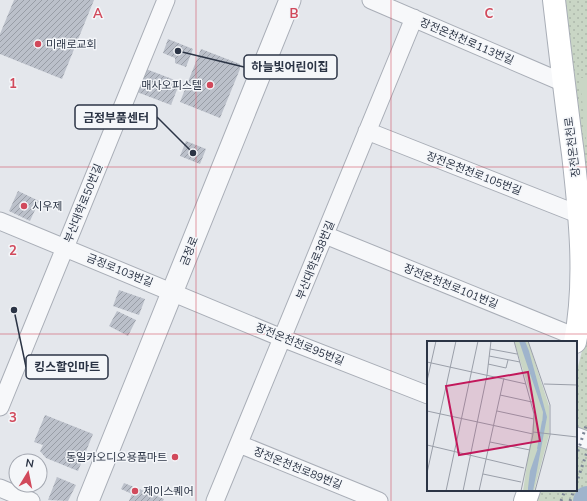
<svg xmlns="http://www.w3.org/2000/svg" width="587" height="501" font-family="Mulish,'Noto Sans KR',sans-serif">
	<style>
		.grass { fill: url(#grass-dots) }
		.pitch { fill: #c9d6c5 }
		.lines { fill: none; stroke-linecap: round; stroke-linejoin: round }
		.river { stroke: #9fb4cc; stroke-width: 26 }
		.building { fill: url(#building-hatch) }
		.minor-casing { stroke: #a9aeb7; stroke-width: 19 }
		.tertiary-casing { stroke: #a9aeb7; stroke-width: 23 }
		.secondary-casing { stroke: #a9aeb7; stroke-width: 24 }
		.minor { stroke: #f7f8fa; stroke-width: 17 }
		.tertiary { stroke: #f7f8fa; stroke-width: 21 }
		.secondary { stroke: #fff; stroke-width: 22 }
		.rail { stroke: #7d8696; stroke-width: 3; stroke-dasharray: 2 4; stroke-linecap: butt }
		.grid { fill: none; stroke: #d1495b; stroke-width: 1; stroke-opacity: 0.55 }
		.poi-dot { fill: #d1495b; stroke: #f4f6f9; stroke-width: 1.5 }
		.labels { text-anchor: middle; stroke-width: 3; stroke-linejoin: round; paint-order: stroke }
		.street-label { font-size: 11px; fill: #2b3445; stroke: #f4f6f9 }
		.poi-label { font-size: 11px; fill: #2b3445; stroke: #f4f6f9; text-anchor: start }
		.inset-river { fill: none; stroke: #9fb4cc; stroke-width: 2 }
		.inset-road { fill: none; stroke: #9a9fa9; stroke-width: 1 }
		.view { fill: #c2185b; fill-opacity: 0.15; stroke: #c2185b; stroke-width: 2 }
		.inset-edge { fill: none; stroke: #2b3445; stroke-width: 2 }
		.grid-label { font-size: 13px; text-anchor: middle; font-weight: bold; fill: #d1495b; stroke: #f4f6f9; stroke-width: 3; stroke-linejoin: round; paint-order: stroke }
		.leader { fill: none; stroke: #2b3445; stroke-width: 1.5 }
		.callout-dot { fill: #2b3445; stroke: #f4f6f9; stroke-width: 1.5 }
		.callout { fill: #f4f6f9; stroke: #2b3445; stroke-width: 1.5 }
		.callout-label { font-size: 12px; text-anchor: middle; font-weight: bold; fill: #2b3445 }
	</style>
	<defs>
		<pattern id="grass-dots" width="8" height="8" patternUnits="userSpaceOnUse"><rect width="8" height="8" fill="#c9d6c5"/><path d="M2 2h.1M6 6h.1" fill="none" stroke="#adb8ab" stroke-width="1.8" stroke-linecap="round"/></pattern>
		<pattern id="building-hatch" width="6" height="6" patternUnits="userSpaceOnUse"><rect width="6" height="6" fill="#bbc0ca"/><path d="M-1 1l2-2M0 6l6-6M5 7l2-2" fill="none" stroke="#989da6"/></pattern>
	</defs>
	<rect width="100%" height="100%" fill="#e4e7ec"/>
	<path class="grass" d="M565 0H587V207L574 72Z
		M587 332V501H535L539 490H576V374Z"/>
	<path class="pitch" d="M580 78H587V139H586Z"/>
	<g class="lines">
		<path class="river" d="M586 501 587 499"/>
	</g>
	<path class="building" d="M14 0H94L62 79 0 54V34Z
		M168 39 193 49 186 67 175 63V58L163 53Z
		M201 49 240 64V69L220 118 180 102Z
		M146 69 180 82 171 105 137 92Z
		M186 141 206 149 200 164 180 156Z
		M18 191 39 201 30 221 9 211Z
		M119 290 145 299 139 315 113 306Z
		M117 311 136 320 128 336 109 326Z
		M45 415 93 434 78 471 46 458 40 451 43 445 34 442Z
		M57 477 76 485 68 501 48 500Z
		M124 483 164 499 163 501H129L132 494 121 489Z"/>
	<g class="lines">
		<defs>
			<path id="minor" d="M371 0 564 83
				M367 131 580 215
				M0 221 282 338 428 395
				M325 235 576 337
				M0 407 166 0
				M576 436 587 440
				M239 444 379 501
				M0 488 31 501
				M215 501 414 18"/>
			<path id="tertiary" d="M88 501 290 0"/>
			<path id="secondary" d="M554 0C560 51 566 103 573 154 580 215 587 282 575 342
				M525 501 529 490"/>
		</defs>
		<use href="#minor" class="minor-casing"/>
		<use href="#tertiary" class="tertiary-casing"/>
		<use href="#secondary" class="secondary-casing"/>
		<use href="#minor" class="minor"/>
		<use href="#tertiary" class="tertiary"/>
		<use href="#secondary" class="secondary"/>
		<path class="rail" d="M576 457 587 423
			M576 484 587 452
			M561 501 565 490
			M570 501 574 490"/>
	</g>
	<path class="grid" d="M196 0V501M391 0V501M0 167H587M0 334H587"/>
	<g class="poi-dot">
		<circle cx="38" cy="44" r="4"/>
		<circle cx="210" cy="85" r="4"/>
		<circle cx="24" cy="206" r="4"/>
		<circle cx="175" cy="457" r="4"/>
		<circle cx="135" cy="491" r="4"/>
	</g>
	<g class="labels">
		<g class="street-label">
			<text transform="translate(467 41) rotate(23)" y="4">장전온천천로113번길</text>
			<text transform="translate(572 147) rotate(-97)" y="4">장전온천천로</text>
			<text transform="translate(474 173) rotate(21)" y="4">장전온천천로105번길</text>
			<text transform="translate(83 203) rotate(-68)" y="4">부산대학로50번길</text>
			<text transform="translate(189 251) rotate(-68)" y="4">금정로</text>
			<text transform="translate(315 260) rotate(-68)" y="4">부산대학로38번길</text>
			<text transform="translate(120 270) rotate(22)" y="4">금정로103번길</text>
			<text transform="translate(451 286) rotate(22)" y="4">장전온천천로101번길</text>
			<text transform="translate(300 344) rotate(22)" y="4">장전온천천로95번길</text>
			<text transform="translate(298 468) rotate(22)" y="4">장전온천천로89번길</text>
		</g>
		<g class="poi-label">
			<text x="46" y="48">미래로교회</text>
			<text x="202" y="89" text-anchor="end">매사오피스텔</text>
			<text x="32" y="210">시우제</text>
			<text x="167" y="461" text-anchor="end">동일카오디오용품마트</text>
			<text x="143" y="495">제이스퀘어</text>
		</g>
	</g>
	<g transform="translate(427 341)">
		<rect width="150" height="150" fill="#e4e7ec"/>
		<path d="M87 0H101L122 65V94L107 150H96L108 68Z" fill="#c9d6c5"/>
		<path d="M92 0H98L102 10 120 76 106 150H101V147L103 130 114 98 116 71Z" fill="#9fb4cc"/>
		<path class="inset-river" d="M111 108 116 80"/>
		<path class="inset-road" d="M87 0 107 73 106 93 94 150M101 0 123 64V94L108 150M63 8 90 13M62 15 93 21M0 21 99 43M61 23 79 27 81 19M0 40 9 0M117 43 150 44M73 54 105 61M0 70 106 93M70 70 107 78M106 91 150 96M63 101 103 109M0 104 97 127M0 132 29 0M56 133 94 141M19 150 51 0M36 150 60 34 64 0M52 150 77 37"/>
		<path class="view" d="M101 31 113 100 32 114 19 45Z"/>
		<rect width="150" height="150" class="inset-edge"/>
	</g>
	<g class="grid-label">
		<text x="98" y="18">A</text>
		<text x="294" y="18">B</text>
		<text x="489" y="18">C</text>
		<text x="13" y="88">1</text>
		<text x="13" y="255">2</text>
		<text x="13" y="422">3</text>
	</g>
	<path class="leader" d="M178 51L244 67M193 153L157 117M14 310L26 367"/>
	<g class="callout-dot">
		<circle cx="178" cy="51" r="4"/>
		<circle cx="193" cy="153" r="4"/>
		<circle cx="14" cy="310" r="4"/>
	</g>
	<g class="callout">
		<rect x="244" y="55" width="93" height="24" rx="4"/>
		<rect x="75" y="105" width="82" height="24" rx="4"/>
		<rect x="26" y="355" width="82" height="24" rx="4"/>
	</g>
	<g class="callout-label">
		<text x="290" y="71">하늘빛어린이집</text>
		<text x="116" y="122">금정부품센터</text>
		<text x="67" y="371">킹스할인마트</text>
	</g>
	<g transform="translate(28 473) rotate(10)"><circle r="19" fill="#f4f6f9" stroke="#a4a8b1"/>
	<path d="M0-3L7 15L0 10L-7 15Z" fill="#d1495b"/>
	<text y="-6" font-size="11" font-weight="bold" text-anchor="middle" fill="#2b3445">N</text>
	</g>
</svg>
